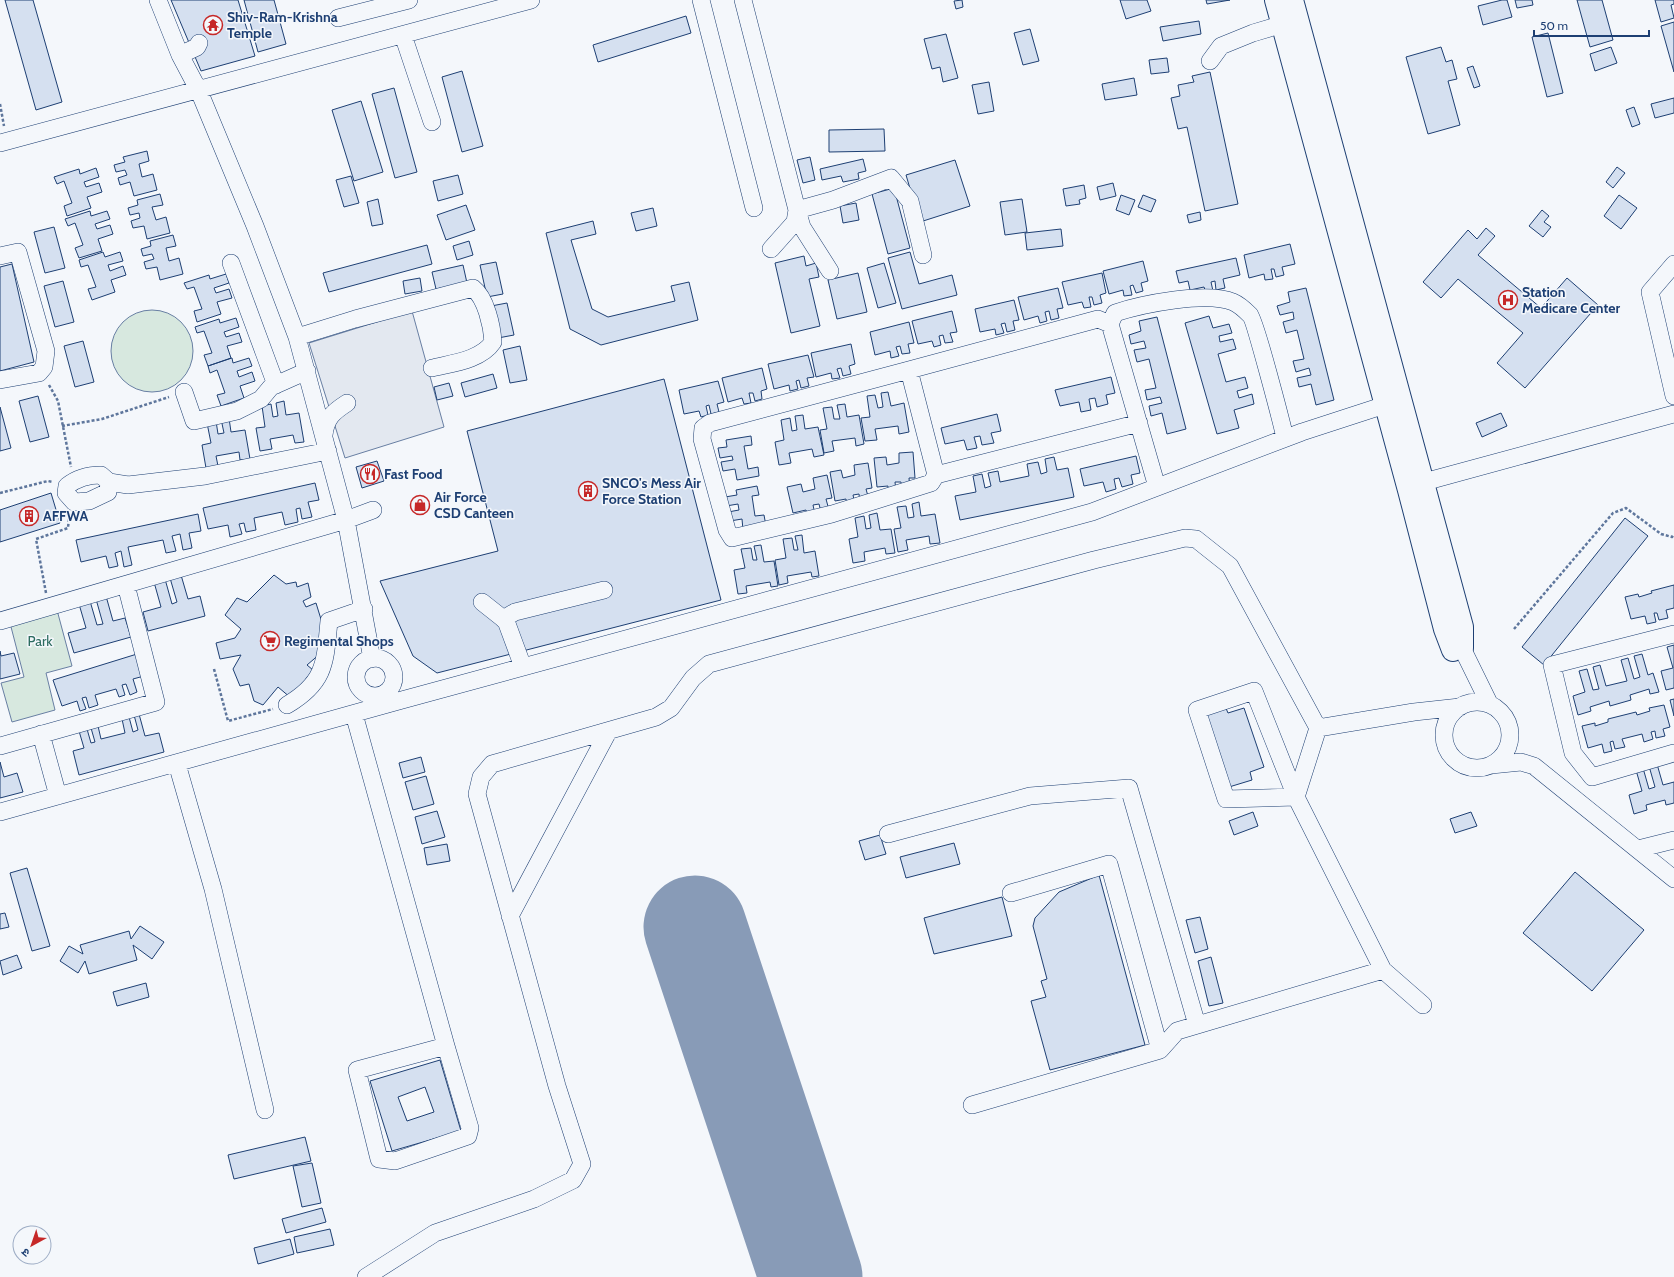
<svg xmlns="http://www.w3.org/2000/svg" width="1674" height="1277" font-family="Cabin,'Noto Sans Devanagari',sans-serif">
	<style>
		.green { fill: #d7e8df; stroke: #687fa3 }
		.parking { fill: #e3e8f0; stroke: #687fa3 }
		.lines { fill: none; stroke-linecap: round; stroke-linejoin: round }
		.runway { stroke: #889bb7; stroke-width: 103 }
		.building { fill: #d5e0f0; stroke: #1d3f73; fill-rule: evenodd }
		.minor-casing { stroke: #1d3f73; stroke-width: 18 }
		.major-casing { stroke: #1d3f73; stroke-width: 24 }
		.path { stroke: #5e769c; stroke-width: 2.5; stroke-dasharray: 3 2; stroke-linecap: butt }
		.minor { stroke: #f4f7fb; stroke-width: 17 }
		.major { stroke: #f4f7fb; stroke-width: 22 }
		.labels { text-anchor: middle; stroke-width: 3; stroke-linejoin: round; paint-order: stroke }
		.poi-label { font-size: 14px; font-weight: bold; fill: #1d3f73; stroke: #f4f7fb; text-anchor: start }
		.park-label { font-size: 14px; fill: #2c6c60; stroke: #f4f7fb }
	</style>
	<rect width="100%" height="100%" fill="#f4f7fb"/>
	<path class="green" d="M111 351a41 41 0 1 1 82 0a41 41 0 1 1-82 0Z
		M57 610 72 666 46 673 55 710 12 722 1 683 24 677 10 623Z"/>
	<path class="parking" d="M412 311 444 427 345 458 309 343Z"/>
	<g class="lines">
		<path class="runway" d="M695 927 811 1277"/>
	</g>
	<path class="building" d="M5 0H33L62 102 36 110Z
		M171 0H238L255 56 201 71Z
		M244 0H274L286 44 258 52Z
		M962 0 963 7 956 9 954 1Z
		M1120 0H1147L1151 11 1126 19Z
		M1206 0H1230L1207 4Z
		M1502 0H1507L1512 17 1483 25 1478 6Z
		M1515 0H1532L1533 5 1517 8Z
		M1577 0H1602L1613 40 1590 47Z
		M1655 0H1674V4L1671 5 1674 18 1661 22Z
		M686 16 691 33 598 62 593 45Z
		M1199 21 1201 34 1163 41 1160 27Z
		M1674 22V72L1661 26Z
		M1030 29 1039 61 1023 65 1014 33Z
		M1548 33 1563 93 1547 97 1532 37Z
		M946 34 958 78 943 82 940 67 932 69 924 39Z
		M1441 47 1446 62 1452 60 1457 79 1448 81 1460 125 1428 134 1406 57Z
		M1611 47 1617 63 1595 71 1590 54Z
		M1167 58 1169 72 1151 74 1149 60Z
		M1473 66 1480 86 1474 88 1467 68Z
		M462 71 483 146 462 152 442 77Z
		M1210 72 1238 204 1205 211 1187 127 1178 129 1171 98 1180 96 1178 85 1194 82 1192 76Z
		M1134 78 1137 95 1105 100 1102 84Z
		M989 82 994 111 978 114 972 85Z
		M394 88 417 172 395 178 372 94Z
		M1674 98V113L1655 118 1651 104Z
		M361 101 383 172 354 181 332 110Z
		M1634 107 1640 124 1632 127 1626 110Z
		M884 129 885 151 829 152V130Z
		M147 151 149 161 139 164 142 177 153 174 157 190 134 196 130 182 120 185 118 178 127 175 125 170 116 172 114 165 125 162 123 157Z
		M810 157 815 180 803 183 797 160Z
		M863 159 866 171 858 173 859 179 843 182 841 176 822 180 820 169Z
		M955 160 970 206 920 222 906 175Z
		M1617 167 1625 173 1613 188 1606 182Z
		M96 168 99 177 84 182 86 187 99 183 102 192 87 197 91 208 67 216 64 206 72 203 64 181 57 184 54 177 79 169 80 174Z
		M458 175 463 194 438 201 433 181Z
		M351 176 359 203 344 207 336 180Z
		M1113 183 1116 196 1100 200 1097 187Z
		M1084 185 1086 198 1079 200 1080 204 1066 206 1063 189Z
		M894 188 910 248 888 254 872 194Z
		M160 194 163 205 152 207 156 220 166 217 170 233 147 239 144 226 133 228 131 221 140 218 139 213 130 215 128 208 138 205 137 200Z
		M1121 195 1135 200 1129 215 1116 210Z
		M1143 195 1156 200 1151 212 1138 207Z
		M1619 195 1637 208 1621 229 1604 216Z
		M378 199 383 224 372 226 367 202Z
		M1022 199 1027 232 1005 235 1000 202Z
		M856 203 859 220 843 223 840 206Z
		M466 205 475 230 446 240 437 215Z
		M653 208 657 226 636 231 631 213Z
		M1542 210 1549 216 1544 222 1551 227 1543 237 1529 226Z
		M90 211 91 216 107 211 110 219 95 224 97 229 110 225 113 234 98 239 102 251 79 258 75 248 83 245 75 223 68 226 65 219Z
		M1200 212 1201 220 1189 223 1187 215Z
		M593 221 596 234 571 240 592 309 608 317 675 301 671 286 689 282 698 320 601 345 570 329 546 233Z
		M54 227 65 268 45 273 34 232Z
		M1486 228 1495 236 1478 255 1541 308 1567 278 1598 305 1525 388 1497 363 1523 333 1458 279 1441 298 1423 282 1468 230 1477 239Z
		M1061 229 1063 246 1027 250 1025 233Z
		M173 235 176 246 166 248 169 261 179 258 183 274 160 280 157 267 146 269 144 262 154 259 152 254 143 256 141 249 151 246 150 241Z
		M469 241 473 255 457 260 453 246Z
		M1290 244 1295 264 1282 267 1284 275 1276 277 1274 269H1271L1273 279 1265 280 1264 274 1249 278 1244 255Z
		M427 245 432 264 329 292 323 273Z
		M103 252 105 257 120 252 123 261 108 265 110 271 123 266 126 275 111 280 115 292 92 300 88 289 96 287 88 265 81 267 79 260Z
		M910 252 919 284 952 275 957 295 902 309 888 258Z
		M804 256 806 266 816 263 819 277 809 279 820 326 791 333 775 263Z
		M1236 258 1240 275 1223 279 1225 288 1216 290 1215 281 1211 282 1213 291 1206 293 1204 287 1190 290 1188 281 1179 283 1176 271Z
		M1143 261 1148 281 1141 283 1143 291 1136 293 1133 285 1130 286 1132 295 1124 296 1123 290 1109 294 1103 271Z
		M496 262 503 294 487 297 480 265Z
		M884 263 896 303 878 308 867 268Z
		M12 264 34 362 0 371V267Z
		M463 265 467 283 436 289 432 272Z
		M858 273 867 312 837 319 828 280Z
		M1102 273 1106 293 1100 295 1102 303 1094 305 1092 297H1089L1091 307 1084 308 1082 302 1068 305 1062 282Z
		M226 274 229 283 214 288 216 293 229 289 232 298 217 302 221 314 197 322 194 311 202 309 194 287 187 289 184 283 209 275 210 279Z
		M420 278 422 291 405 294 403 281Z
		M63 281 74 322 55 327 44 286Z
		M1058 288 1063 308 1057 309 1059 318 1051 320 1049 311 1045 312 1047 321 1040 323 1038 316 1024 320 1018 297Z
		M1306 288 1334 400 1316 405 1311 384 1299 387 1297 378 1311 375 1309 368 1296 372 1293 361 1304 359 1297 330 1286 333 1283 322 1294 319 1293 312 1280 315 1277 306 1290 302 1288 292Z
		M1014 300 1019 320 1013 321 1015 330 1007 332 1005 323 1001 324 1004 333 996 335 995 329 980 332 975 309Z
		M507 303 514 335 498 338 491 306Z
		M952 311 957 332 950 333 953 342 945 343 943 335 939 336 941 345 934 347 932 341 918 344 912 321Z
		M1209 316 1213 328 1229 324 1232 333 1219 336 1220 342 1233 339 1236 349 1218 354 1226 382 1245 377 1248 388 1237 391 1239 398 1252 394 1254 404 1234 410 1239 428 1217 434 1185 323Z
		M1157 317 1186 429 1167 434 1162 413 1151 416 1149 406 1162 403 1160 397 1147 400 1145 390 1156 388 1149 359 1137 362 1134 350 1146 348 1144 341 1131 344 1129 335 1141 331 1139 321Z
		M236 318 239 327 224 332 226 337 239 333 242 342 227 346 231 358 208 366 204 355 212 353 204 331 197 333 195 327 219 319 220 323Z
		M909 322 914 343 908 344 910 353 902 354 900 346 896 347 899 356 891 358 890 351 875 355 870 332Z
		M83 341 94 382 75 387 64 346Z
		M851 344 855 364 849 366 851 374 843 376 841 368 837 369 840 378 832 379 831 373 816 377 811 353Z
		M520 346 527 380 510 383 503 350Z
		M808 355 814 377 807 378 809 386 801 388 799 380 796 381 798 389 790 391 789 385 774 389 768 364Z
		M232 358 233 363 249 358 252 366 237 371 239 377 252 372 255 381 240 386 244 398 221 406 217 395 225 393 217 370 210 373 208 366Z
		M762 368 767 389 761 391 762 399 755 401 753 393H749L751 403 744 404 742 398 728 402 722 378Z
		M493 374 497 388 465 397 461 383Z
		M1111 377 1115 393 1106 395 1108 404 1097 407 1095 398 1089 399 1091 410 1081 412 1079 402 1060 406 1055 390Z
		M664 379 721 600 437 673 413 656 380 581 498 551 467 431Z
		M718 381 724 402 717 404 719 412 711 414 709 405 706 406 708 415 701 417 699 411 684 414 679 390Z
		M449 383 453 396 437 400 434 387Z
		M888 392 891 406 904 403 909 432 899 434 898 426 875 429 877 440 865 441 861 418 870 417 867 396 875 395 878 408 883 407 881 393Z
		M38 396 49 437 30 442 19 401Z
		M284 401 286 415 299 413 304 442 295 443 293 435 270 439 272 449 260 451 256 428 265 427 262 406 271 404 273 417 278 416 276 403Z
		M845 404 847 417 859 415 864 444 856 446 855 438 832 441 834 451 824 453 820 430 827 429 823 408 832 407 834 419H840L837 405Z
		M0 407 11 448 0 451Z
		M1501 413 1507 426 1482 437 1476 423Z
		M997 414 1001 431 991 433 994 443 982 445 980 436 974 437 977 448 967 450 964 440 945 444 941 428Z
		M803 415 805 429 818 427 824 455 814 457 812 449 789 453 791 463 779 465 775 442 784 440 781 420 790 418 792 431 797 430 795 416Z
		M229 418 231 432 245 430 250 459 240 460 239 452 216 456 218 466 206 468 202 445 211 443 207 423 216 421 218 434 224 433 221 419Z
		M751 436 752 445 744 446 748 469 758 467 759 476 737 480 735 469 723 471 721 462 733 460 732 456 720 458 718 448 727 447 726 440Z
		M913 452 915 478H909L910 490H902L901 482H895L896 492H888V486L877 487 874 458 886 457 887 465 899 463V453Z
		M1136 456 1140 473 1131 475 1133 484 1122 487 1119 478 1114 479 1116 489 1106 492 1103 482 1084 486 1080 469Z
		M1054 457 1057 470 1068 468 1074 497 960 520 955 496 976 492 973 476 982 474 985 488 991 486 988 473 998 471 1000 482 1029 476 1027 464 1038 462 1041 474 1047 472 1045 459Z
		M377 461 384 481 362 488 356 467Z
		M868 463 872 488 866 489 869 500 860 502 859 494 853 495 855 504 847 505 846 499 835 501 830 472 841 470 843 478 855 475 854 465Z
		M827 475 832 498 826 499 829 510 821 512 819 504 813 505 815 514 808 516 806 510 793 513 787 487 801 484 803 492 815 489 813 478Z
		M315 483 319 500 308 502 312 517 302 519 300 508 296 509 298 522 285 525 282 512 254 518 256 530 246 532 244 523 239 524 242 534 230 537 228 525 208 529 203 508Z
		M757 486 759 495 752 496 755 516 764 515 766 526 743 530 742 519 730 521 728 512 739 510 738 504 726 506 725 497 737 495 736 490Z
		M51 493 60 523 0 542V510Z
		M919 502 921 516 935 514 940 543 930 544 929 536 906 540 908 550 898 552 894 529 901 528 897 507 906 506 908 518 914 517 912 504Z
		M877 513 880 530 891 529 895 553 886 554 885 548 864 552 865 561 853 563 849 539 858 537 855 518 864 516 866 529 871 528 869 515Z
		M198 514 201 531 189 533 192 548 183 550 180 534 172 536 176 551 166 553 163 540 128 547 132 565 124 567 121 551 115 553 118 566 109 568 106 556 81 562 76 540Z
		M1625 518 1648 536 1544 665 1522 647Z
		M802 535 804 553 815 551 819 576 812 577 811 572 787 576 788 583 779 585 775 560 786 558 783 539 792 538 794 550H798L795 536Z
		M761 545 764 562 774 561 778 586 771 587 770 582 746 586 747 593 738 594 734 570 745 568 741 549 751 548 753 560H757L754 546Z
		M181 575 188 599 200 596 205 616 148 631 143 612 161 607 154 582 165 579 172 604 177 602 170 578Z
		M274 575 286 584 296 582 297 587 308 583 311 597 303 601 306 607 316 603 324 629 321 653 307 665 313 670 291 698 278 687 263 705 254 701 249 684 240 686 233 669 241 655 220 659 216 643 235 638 241 629 225 615 237 598 247 602Z
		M1674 585V608L1666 610 1668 618 1659 620 1657 613H1654L1656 622 1647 624 1645 616 1631 619 1625 597 1638 594 1639 597 1652 593 1651 591Z
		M106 596 113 621 125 618 131 637 74 653 68 633 86 628 79 604 90 601 97 625 103 624 96 599Z
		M1674 645V688L1666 690 1661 671 1673 668 1667 647Z
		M0 651 1 656 14 653 20 674 0 679Z
		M137 654 144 676 133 679 137 692 130 695 126 684 122 685 125 695 119 697 116 689 95 695 98 705 89 708 86 697 82 698 86 709 80 711 77 701 62 706 53 680Z
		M1642 654 1648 675 1653 673 1659 692 1650 694 1649 689 1630 695 1631 700 1610 706 1609 701 1590 707 1591 711 1578 715 1573 696 1585 692 1579 671 1587 669 1593 690 1599 689 1593 667 1600 665 1606 686 1627 681 1621 660 1628 658 1634 679 1640 677 1634 656Z
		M1674 699V716L1670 700Z
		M1664 705 1670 727 1663 729 1665 736 1656 738 1655 731 1651 732 1653 739 1644 742 1642 734 1622 739 1625 747 1615 749 1613 741 1610 742 1612 751 1604 753 1602 744 1588 748 1582 726 1595 723V726L1608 722V719L1636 712 1637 715 1650 711 1649 708Z
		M1225 706 1228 713 1244 708 1264 767 1250 772 1252 780 1229 787 1204 713Z
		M139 714 145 736 159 733 164 752 79 775 73 751 84 748 79 731 87 729 91 743 95 742 91 728 98 726 101 739 125 733 122 719 129 717 133 732 138 730 134 715Z
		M421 757 425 772 403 778 399 763Z
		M0 762 4 777 17 773 23 792 0 798Z
		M1657 764 1663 785 1674 782V803L1666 805 1665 800 1646 805 1647 810 1634 814 1629 795 1642 791 1636 770 1643 768 1649 789 1655 787 1649 766Z
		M426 776 434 804 413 810 405 782Z
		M437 811 445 837 422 844 415 817Z
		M1253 812 1258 826 1234 835 1229 821Z
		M1471 812 1477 826 1455 833 1450 819Z
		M880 835 886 854 865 860 859 841Z
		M954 843 960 864 906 878 900 857Z
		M447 844 450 861 427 865 424 848Z
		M27 868 50 946 32 951 10 873Z
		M1575 872 1644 930 1592 991 1523 933Z
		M1099 875 1145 1045 1050 1070 1031 1001 1046 997 1041 981 1047 979 1033 926 1035 918 1059 892Z
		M1002 897 1012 936 934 954 924 918Z
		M5 913 9 927 0 929V914Z
		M1200 917 1208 949 1195 953 1186 920Z
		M140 926 164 942 152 959 133 945 137 960 89 974 85 961 78 973 60 961 69 946 83 954 80 945 129 931 131 939Z
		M17 955 22 968 3 975 0 961Z
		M1211 957 1223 1003 1209 1006 1198 961Z
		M146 983 149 997 117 1006 113 992Z
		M440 1060 461 1131 392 1151 370 1081ZM425 1087 434 1112 407 1121 398 1097Z
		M305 1137 311 1161 234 1179 228 1155Z
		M312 1163 321 1203 302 1207 293 1166Z
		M322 1208 326 1222 286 1233 282 1219Z
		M330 1229 334 1245 297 1253 294 1237Z
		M290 1239 294 1254 258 1264 254 1248Z"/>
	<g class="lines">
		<defs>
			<path id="minor" d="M158 0 180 55 199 91 255 226 297 337 346 520 372 659
				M701 0 754 208
				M743 0 797 210 833 200 891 178 910 201 923 255
				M338 18 409 0
				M403 35 432 122
				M180 55 197 47 199 43
				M1210 61 1221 46 1253 33 1283 24
				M0 143 531 0
				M797 210 802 227 830 271
				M771 249 795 222 797 210
				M0 256 18 252 46 351 44 367 39 373 0 380
				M231 263 276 385
				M1674 264 1650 292 1674 396
				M1110 324 1098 319 909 370 936 475 1139 423
				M297 337 355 319 473 288C486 298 492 326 493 342 481 360 453 363 432 368
				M909 370 710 423 703 428 702 439 727 530 732 538 832 514 931 483 936 475
				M184 392 194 421 237 411 261 399 271 387 307 371
				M324 435C326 418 333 412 347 403
				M109 482 108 492 89 501 74 502 66 493 67 486C77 478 88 475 101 475L109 482 128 485 205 476 328 451
				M1424 482 1674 414
				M1157 487 1110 324 1115 313C1142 304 1207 291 1233 302 1238 304 1246 311 1250 315 1255 320 1282 424 1285 438
				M482 602 506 621 523 667
				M503 619 515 612 604 590
				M0 621 346 520 373 510
				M1674 634 1552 665 1573 753 1592 777 1674 753
				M1462 648 1489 703
				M356 677a19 19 0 1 1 38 0a19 19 0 1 1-38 0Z
				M1444 735a33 33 0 1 1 66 0a33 33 0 1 1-66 0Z
				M287 705C326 682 325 662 329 621L364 609
				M354 714 446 1046 470 1128 468 1136 395 1161 379 1159 357 1070 446 1046
				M41 734 58 796
				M0 746 156 702 126 585
				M177 764 213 889 265 1110
				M1491 765 1521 762 1534 766 1674 879
				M0 812 402 700 1092 512 1302 432 1385 405
				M888 834 1030 796 1129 788 1197 1025
				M1638 849 1674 840
				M1011 893 1109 864 1160 1050
				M510 916 608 732
				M1423 1005 1383 970 1296 797 1254 691 1197 710 1226 799 1296 797 1318 728 1414 712 1460 707
				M972 1105 1160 1050 1177 1031 1383 970
				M366 1277 435 1233 534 1199 573 1180 582 1164 557 1086 477 794 481 777 492 764 656 717 671 708 693 678 709 664 1094 560 1185 538 1196 539 1230 566 1318 728"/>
			<path id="major" d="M1276 0 1409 490 1445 629 1453 650
				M1292 0 1462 627V648"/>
		</defs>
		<use href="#minor" class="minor-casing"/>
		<use href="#major" class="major-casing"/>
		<path class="path" d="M0 104 4 126
			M49 385 58 401 71 467
			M62 426 102 419 169 397
			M0 493 48 481 53 482
			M46 593 36 539 68 528 69 517
			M1514 629 1613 513 1626 508 1661 534 1672 537 1674 534
			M214 669 228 721 273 709"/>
		<use href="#minor" class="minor"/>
		<use href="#major" class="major"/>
	</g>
	<defs>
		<symbol id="temple-ring" viewBox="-11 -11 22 22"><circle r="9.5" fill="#f4f7fb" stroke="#c62828" stroke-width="1.5"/><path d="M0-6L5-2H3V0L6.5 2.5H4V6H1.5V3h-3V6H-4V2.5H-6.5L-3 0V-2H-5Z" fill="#c62828"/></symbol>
		<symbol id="hospital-ring" viewBox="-11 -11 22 22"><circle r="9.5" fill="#f4f7fb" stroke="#c62828" stroke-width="1.5"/><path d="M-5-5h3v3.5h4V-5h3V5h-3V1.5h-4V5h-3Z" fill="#c62828"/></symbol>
		<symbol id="restaurant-ring" viewBox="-11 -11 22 22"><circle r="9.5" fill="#f4f7fb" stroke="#c62828" stroke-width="1.5"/><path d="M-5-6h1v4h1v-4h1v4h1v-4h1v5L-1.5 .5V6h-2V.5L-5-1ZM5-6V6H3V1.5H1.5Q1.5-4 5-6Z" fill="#c62828"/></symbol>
		<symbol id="building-ring" viewBox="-11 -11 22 22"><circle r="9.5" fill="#f4f7fb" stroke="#c62828" stroke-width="1.5"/><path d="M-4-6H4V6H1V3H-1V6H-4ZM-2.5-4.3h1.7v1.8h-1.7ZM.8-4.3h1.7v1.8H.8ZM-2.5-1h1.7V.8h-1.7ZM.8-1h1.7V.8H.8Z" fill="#c62828"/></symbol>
		<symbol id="shop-ring" viewBox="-11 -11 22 22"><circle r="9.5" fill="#f4f7fb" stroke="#c62828" stroke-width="1.5"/><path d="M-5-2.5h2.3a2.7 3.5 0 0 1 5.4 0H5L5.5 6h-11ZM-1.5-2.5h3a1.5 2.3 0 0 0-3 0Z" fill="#c62828"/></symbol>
		<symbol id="supermarket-ring" viewBox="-11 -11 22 22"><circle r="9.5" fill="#f4f7fb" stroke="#c62828" stroke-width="1.5"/><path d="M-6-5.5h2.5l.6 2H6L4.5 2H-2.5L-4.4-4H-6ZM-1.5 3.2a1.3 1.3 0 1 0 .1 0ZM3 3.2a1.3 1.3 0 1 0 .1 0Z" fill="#c62828"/></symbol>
	</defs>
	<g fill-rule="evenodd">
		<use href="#temple-ring" x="202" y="14" width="22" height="22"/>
		<use href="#hospital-ring" x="1497" y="289" width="22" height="22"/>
		<use href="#restaurant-ring" x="359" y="463" width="22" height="22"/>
		<use href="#building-ring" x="577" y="480" width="22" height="22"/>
		<use href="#shop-ring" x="409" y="494" width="22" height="22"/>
		<use href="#building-ring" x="18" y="505" width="22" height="22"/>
		<use href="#supermarket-ring" x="259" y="630" width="22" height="22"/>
	</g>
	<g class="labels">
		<g class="poi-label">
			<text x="227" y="22">Shiv-Ram-Krishna<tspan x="227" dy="16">Temple</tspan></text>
			<text x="1522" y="297">Station<tspan x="1522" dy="16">Medicare Center</tspan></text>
			<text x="384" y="479">Fast Food</text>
			<text x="602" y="488">SNCO's Mess Air<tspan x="602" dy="16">Force Station</tspan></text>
			<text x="434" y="502">Air Force<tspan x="434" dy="16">CSD Canteen</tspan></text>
			<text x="43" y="521">AFFWA</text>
			<text x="284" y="646">Regimental Shops</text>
		</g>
		<g class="park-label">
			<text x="40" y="646">Park</text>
		</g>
	</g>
	<g transform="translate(32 1245) rotate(220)"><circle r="19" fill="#f4f7fb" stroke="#9eadc5"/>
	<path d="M0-3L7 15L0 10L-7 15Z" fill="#c62828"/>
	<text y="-6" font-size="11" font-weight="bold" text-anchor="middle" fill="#1d3f73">उ</text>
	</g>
	<path d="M1534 30v6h115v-6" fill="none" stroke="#1d3f73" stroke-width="2"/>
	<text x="1540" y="30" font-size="12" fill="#1d3f73" stroke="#f4f7fb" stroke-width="3" paint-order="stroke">50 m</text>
</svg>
